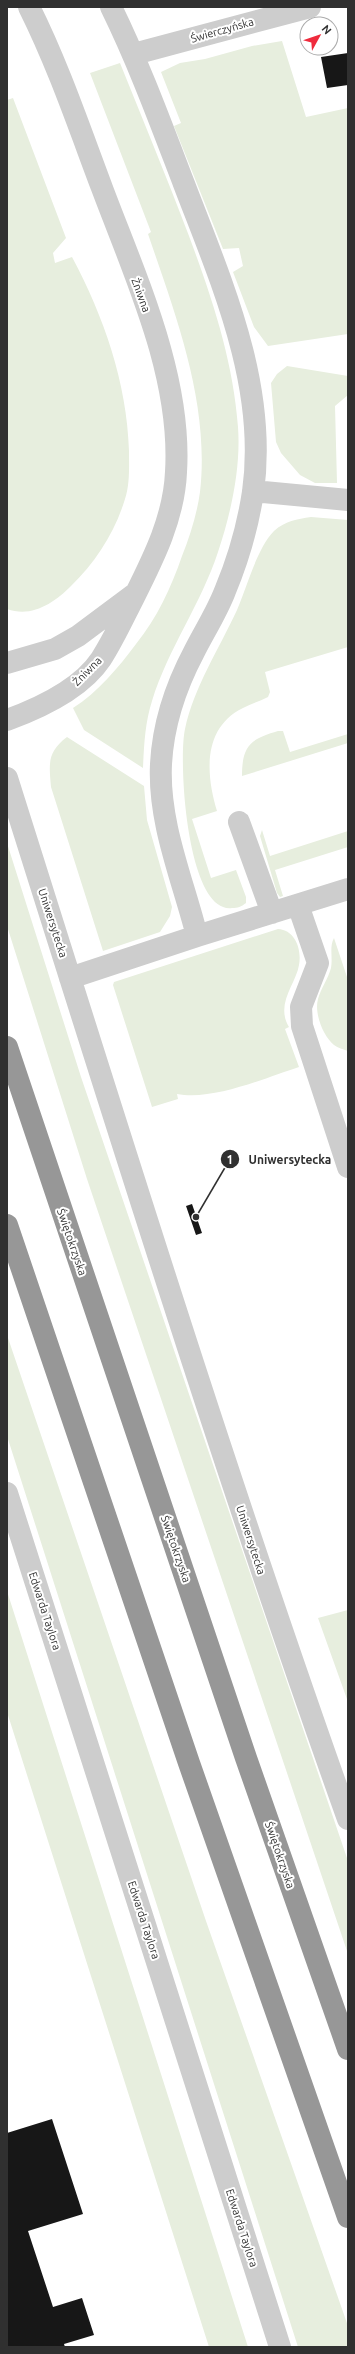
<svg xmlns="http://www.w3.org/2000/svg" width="355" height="2354" font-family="Ubuntu,sans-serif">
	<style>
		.green { fill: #e7eede }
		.building { fill: #171717 }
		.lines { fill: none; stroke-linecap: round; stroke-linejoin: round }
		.minor { stroke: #cdcdcd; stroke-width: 22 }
		.highway { stroke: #979797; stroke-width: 22 }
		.labels { text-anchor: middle; stroke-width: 4; stroke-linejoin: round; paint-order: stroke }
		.street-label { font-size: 11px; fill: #303030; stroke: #fff }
		.leader { fill: none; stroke: #303030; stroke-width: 1.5 }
		.callout-dot { fill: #303030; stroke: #fff; stroke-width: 1.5 }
		.mark-label { font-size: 12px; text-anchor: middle; font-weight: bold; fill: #fff }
		.callout-label { font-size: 12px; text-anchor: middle; font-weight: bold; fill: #303030; stroke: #fff; stroke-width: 4; stroke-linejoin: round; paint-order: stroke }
	</style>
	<rect width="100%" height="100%" fill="#fff"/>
	<path class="green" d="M282 41 306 117 348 108V334L268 346 254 327 233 272 243 266 239 248 223 249 174 126 181 123 161 72 180 63 205 59 252 46Z
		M120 63C143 120 167 178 189 236 212 298 233 360 238 427 241 468 231 513 218 552 201 604 168 649 152 701 145 723 144 745 143 768L84 730 73 708C98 692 118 668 136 644 157 618 171 588 182 556 190 536 197 514 200 492 210 404 176 316 148 234L151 232 90 73Z
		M13 98 66 238 53 253 55 263 72 257C104 317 127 383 129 451 129 466 130 484 125 499 115 532 96 562 71 586 54 603 32 618 7 609V100Z
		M287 366 348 376V395L335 406 337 483H315L300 475 281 453 276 442 271 383 277 374Z
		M311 517 348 520V647L265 672 270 692 268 697C260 701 251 704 243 708 202 728 206 775 217 811L192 819 211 878 236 870 246 897V903C241 907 238 908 232 908 187 914 178 761 185 729 194 687 219 649 237 610 247 587 257 548 274 531 285 521 297 519 311 517Z
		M278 731H283L290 752 348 734V743L242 776C242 746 250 739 278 731Z
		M67 737 144 786 147 820 172 907 170 916 160 932 103 951 51 787C49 764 47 752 67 737Z
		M262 830 270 856 348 831V847L275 870 283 896 280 897 277 893 260 836Z
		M7 843 81 1077 348 1861V1954L87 1179 7 926Z
		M278 929C295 930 302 949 299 965 296 984 275 1004 289 1027L285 1029 299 1067C265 1078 213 1101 177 1094L178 1099 152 1107 113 985 114 982Z
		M334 938 348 980V1051C343 1049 338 1048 334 1045 323 1036 314 1013 318 999 321 988 328 979 331 968 333 957 329 947 334 938Z
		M7 1335 206 1921 348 2326V2347H298L7 1436Z
		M7 1591 248 2347H209L7 1712Z
		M348 1610V1702L318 1618Z"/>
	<path class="building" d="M348 53V85L327 88 321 57Z
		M192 1204 202 1233 196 1235 186 1206Z
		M52 2119 83 2214 28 2231 53 2307 82 2298 94 2335 64 2344 65 2347H7V2133Z"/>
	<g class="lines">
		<path class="minor" d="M134 54 310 7
			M253 491 348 500
			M7 663 55 649 78 636 133 595
			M7 720C40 708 81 689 101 659 112 642 121 623 130 605 151 563 174 520 176 472 182 376 135 276 102 188 79 127 58 65 29 7
			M7 778C117 1126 225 1475 348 1819
			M239 822 272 913
			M298 905 318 963 301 1007 302 1026 348 1167
			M197 936 348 889
			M70 978 197 936C183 880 158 823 161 764 163 726 176 686 194 652 204 632 217 612 225 591 238 560 248 525 253 492 268 385 221 281 184 184 161 124 139 64 111 7
			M7 1493 280 2347"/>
		<path class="highway" d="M7 1047 246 1758 348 2049
			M7 1225 189 1763 348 2217"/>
	</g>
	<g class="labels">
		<g class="street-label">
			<text transform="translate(222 30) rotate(-16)" y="4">Świerczyńska</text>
			<text transform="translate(141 295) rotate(70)" y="4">Żniwna</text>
			<text transform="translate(87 671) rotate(-45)" y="4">Żniwna</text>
			<text transform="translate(53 923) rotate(72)" y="4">Uniwersytecka</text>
			<text transform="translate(72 1242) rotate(71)" y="4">Świętokrzyska</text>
			<text transform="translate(251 1540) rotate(72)" y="4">Uniwersytecka</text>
			<text transform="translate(176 1549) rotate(71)" y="4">Świętokrzyska</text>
			<text transform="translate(45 1611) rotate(72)" y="4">Edwarda Taylora</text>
			<text transform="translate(280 1855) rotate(71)" y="4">Świętokrzyska</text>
			<text transform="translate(144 1920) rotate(72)" y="4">Edwarda Taylora</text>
			<text transform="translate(242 2228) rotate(72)" y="4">Edwarda Taylora</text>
		</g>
	</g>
	<path class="leader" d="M196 1217L230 1159"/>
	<g class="callout-dot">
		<circle cx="196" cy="1217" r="4"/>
		<circle cx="230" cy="1159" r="10"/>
	</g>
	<g class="mark-label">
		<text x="230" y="1164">1</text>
	</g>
	<g class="callout-label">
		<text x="290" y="1164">Uniwersytecka</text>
	</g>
	<rect width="355" height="2354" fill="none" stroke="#303030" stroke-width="16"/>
	<g transform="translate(319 36) rotate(50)"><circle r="19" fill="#ffffff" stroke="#acacac"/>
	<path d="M0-3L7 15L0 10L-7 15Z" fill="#ef2b3d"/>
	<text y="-6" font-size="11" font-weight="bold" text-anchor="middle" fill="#303030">N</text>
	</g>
</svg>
